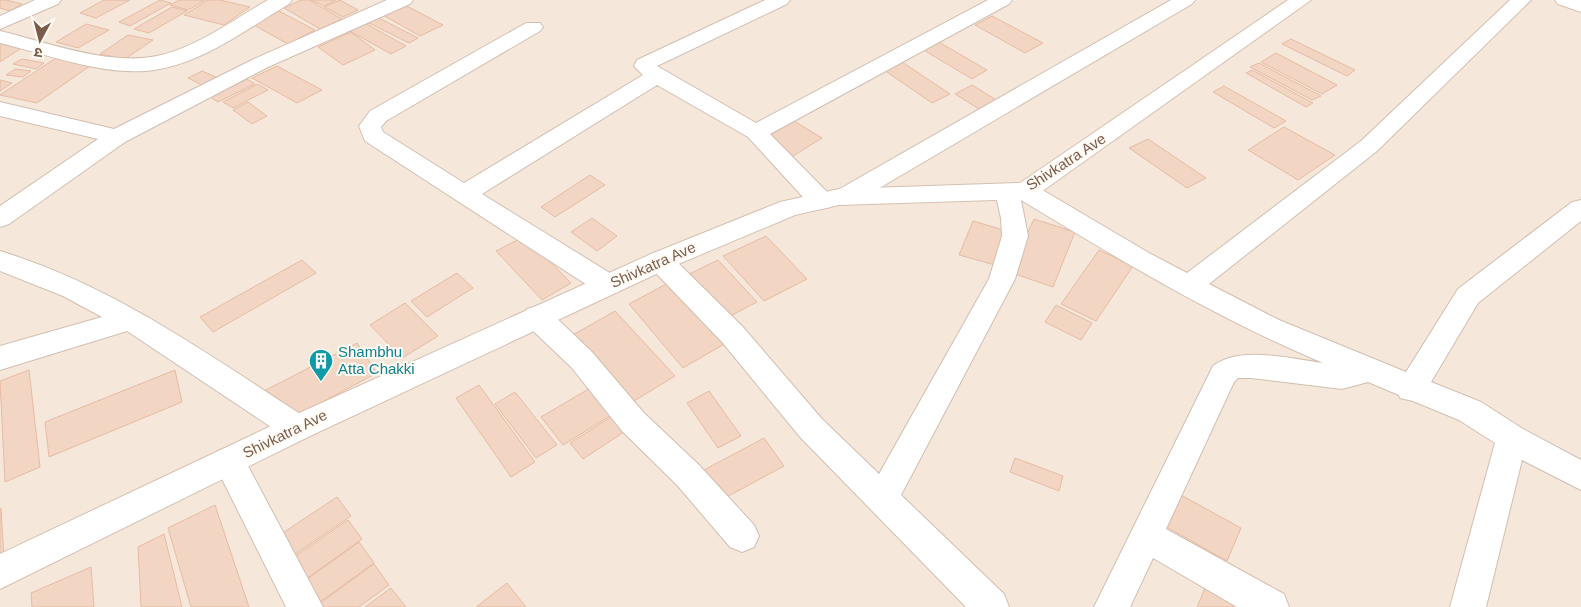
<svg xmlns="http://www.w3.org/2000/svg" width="1581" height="607" font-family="Arial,'Noto Sans Devanagari',sans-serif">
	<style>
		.residential { fill: #f5e8da }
		.building { fill: #f3d5c3; stroke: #e6bba3 }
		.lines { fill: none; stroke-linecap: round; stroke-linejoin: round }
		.street-casing { stroke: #d1beb0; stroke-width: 2 }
		.secondary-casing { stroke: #d6c0b0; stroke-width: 2 }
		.street { fill: #fff; fill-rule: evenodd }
		.secondary { fill: #fff; fill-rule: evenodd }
		.labels { text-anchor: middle; stroke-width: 4; stroke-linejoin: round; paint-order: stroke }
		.street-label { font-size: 15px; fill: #7a5c4d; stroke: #fffaf3 }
		.culture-label { font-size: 15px; fill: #0d838f; stroke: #fffaf3; text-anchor: start }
	</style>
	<rect width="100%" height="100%" fill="#fdf6ec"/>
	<path class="residential" d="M0 0H1562L1581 7V607H0Z"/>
	<path class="building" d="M0 0H6L22 4 10 11 0 8Z
		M104 0H130L96 18 80 13Z
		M160 0 171 3 130 26 119 22Z
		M179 0H205L188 10 170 5Z
		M208 0H220L250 7 224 25 184 15Z
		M301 0H309L342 19 320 29 284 8Z
		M311 0H336L324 6Z
		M340 0 358 10 343 17 324 7Z
		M403 4 443 25 420 36 381 14Z
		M172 7 187 11 149 33 134 29Z
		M279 11 315 30 288 44 252 24Z
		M375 16 418 38 409 43 365 21Z
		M992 16 1043 43 1025 53 975 25Z
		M363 22 406 46 391 54 348 30Z
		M86 24 109 30 78 48 56 42Z
		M351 32 375 50 343 65 318 47Z
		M128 35 153 40 125 59 100 54Z
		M1291 39 1355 70 1347 76 1282 44Z
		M937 41 987 70 972 79 922 49Z
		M0 42 23 47 0 62Z
		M1276 53 1337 85 1322 94 1261 62Z
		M62 54 97 61 37 103 0 95Z
		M22 59 44 63 36 69 13 64Z
		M902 62 950 94 932 103 884 70Z
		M1259 63 1321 96 1312 100 1250 67Z
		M277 66 322 90 297 103 252 78Z
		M15 69 31 71 23 77 6 75Z
		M1252 70 1313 103 1306 107 1246 73Z
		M202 71 220 79 206 87 188 78Z
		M247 79 255 84 218 102 210 97Z
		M0 80 12 83 0 91Z
		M258 84 268 90 233 108 223 102Z
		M972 85 1001 103 984 112 955 94Z
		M1224 86 1286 121 1274 128 1213 92Z
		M248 102 267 116 252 124 233 110Z
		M794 121 822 138 793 156 765 138Z
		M1284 127 1335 155 1298 180 1248 150Z
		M1148 139 1206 178 1187 188 1129 148Z
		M590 175 605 185 555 217 541 207Z
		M592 218 617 236 597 251 571 232Z
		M1034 219 1075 232 1053 287 1009 272Z
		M973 221 1007 231 995 265 959 255Z
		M525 236 571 283 542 300 496 251Z
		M766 236 807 279 764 301 723 256Z
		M1099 250 1133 266 1096 321 1061 304Z
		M302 260 316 273 213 332 200 317Z
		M718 260 757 302 721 321 683 277Z
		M457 273 473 288 427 317 411 301Z
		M670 282 726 343 683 368 629 304Z
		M405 303 438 336 402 358 370 325Z
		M1056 305 1092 323 1081 340 1045 322Z
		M615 311 675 376 629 404 571 336Z
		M357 343 377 373 298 415 264 391Z
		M29 370 40 467 5 482 0 381Z
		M175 370 182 402 49 457 45 422Z
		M479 385 535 462 511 477 456 398Z
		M592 387 613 414 563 445 541 417Z
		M709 391 741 436 718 448 687 403Z
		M515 392 557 445 536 458 495 404Z
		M611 417 624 432 583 459 570 443Z
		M764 438 784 466 721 500 702 471Z
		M1015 458 1063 476 1059 491 1010 472Z
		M1181 495 1241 528 1227 561 1165 526Z
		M337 497 351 516 288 559 275 538Z
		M215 505 249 607H191L168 528Z
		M1 508 4 559 0 561V509Z
		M348 520 362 539 299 584 285 563Z
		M164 534 182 607H141L138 547Z
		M359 542 374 563 313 607H309L296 587Z
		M374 564 389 585 359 607H315Z
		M91 567 94 607H32L31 593Z
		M1208 581 1252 607H1197Z
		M507 583 526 607H476Z
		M391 588 406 607H365Z"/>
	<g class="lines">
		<defs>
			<path id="street" d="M35 0H61L58 4 0 29V16Z
				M268 0H292L289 4C245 30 198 67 145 71 97 74 46 54 0 43V31C46 42 109 66 157 56 196 48 233 20 268 0Z
				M387 0H413L410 4 268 67 125 142 9 224 0 227V206L98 139 0 116V102L114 129 254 59Z
				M765 0H790L787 4 657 66 756 123 988 0H1012L1009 4 770 134 830 195 833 201 830 207 821 209 812 207 748 137 657 85 482 194 618 278 621 285 618 292 608 295 598 292 365 141 359 126 370 111 526 23H540L543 27 540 31 386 121 381 127 383 132 464 183 643 75 634 66 637 60Z
				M1171 0H1195L1192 4 854 203 845 205 836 203 833 197 836 191Z
				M1510 0H1531L1377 151 1209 284 1279 320 1406 372 1458 289 1572 202 1581 200V221L1478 303 1431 382 1481 402 1523 429 1581 460V490L1522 460 1486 607H1450L1495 443 1459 420 1413 401 1400 398 1399 395 1368 382 1342 389 1251 378H1238L1234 382 1166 529 1284 594 1289 607H1237L1153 558 1130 607H1094L1213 366C1240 345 1291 359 1323 363 1216 318 1120 260 1021 200L1028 236 1015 279 901 495 1004 594 1009 607H966L800 437 722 342 651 268 647 261 651 254 660 251 669 254 742 326 822 419 879 474 989 279 1002 236 1001 218 995 192 998 186C1006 184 1026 183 1034 185L1149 253 1187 273 1361 141Z
				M0 251C114 286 209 355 308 419L312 428 308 437 297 441 286 437 127 331 0 370V346L102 317 63 296 0 271Z
				M537 306 547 309 592 352 644 413 699 465 754 525 759 536 754 547 742 552 730 547 677 485 622 431 572 368 527 325 523 317 527 309Z
				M229 447 240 451 323 607H286L213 461 218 451Z"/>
			<path id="secondary" d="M1288 0H1311L1034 197 1025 199 839 205 795 215 669 268 308 437 0 589V554L286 419 651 254 780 202 839 189 1020 183Z
				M1555 0H1581V12L1558 4Z"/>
		</defs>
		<use href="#street" class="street-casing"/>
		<use href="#secondary" class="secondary-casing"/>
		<use href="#street" class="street"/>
		<use href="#secondary" class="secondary"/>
	</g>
	<defs>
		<symbol id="building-pin" viewBox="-11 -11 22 30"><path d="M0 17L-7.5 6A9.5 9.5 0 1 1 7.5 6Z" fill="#0f9aa8" stroke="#fffaf3"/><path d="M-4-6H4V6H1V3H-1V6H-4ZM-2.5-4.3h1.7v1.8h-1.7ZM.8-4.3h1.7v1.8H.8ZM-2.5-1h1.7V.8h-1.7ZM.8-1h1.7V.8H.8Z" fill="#fff"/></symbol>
	</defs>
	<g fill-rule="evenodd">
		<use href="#building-pin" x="307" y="347" width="28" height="38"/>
	</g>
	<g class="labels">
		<g class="street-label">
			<text transform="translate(1066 162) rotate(-33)" y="5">Shivkatra Ave</text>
			<text transform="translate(653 265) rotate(-24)" y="5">Shivkatra Ave</text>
			<text transform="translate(285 434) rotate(-26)" y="5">Shivkatra Ave</text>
		</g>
		<g class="culture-label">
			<text x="338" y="357">Shambhu<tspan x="338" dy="17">Atta Chakki</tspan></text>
		</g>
	</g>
	<g transform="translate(40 40) rotate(187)" stroke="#fffaf3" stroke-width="4" paint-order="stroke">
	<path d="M0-4L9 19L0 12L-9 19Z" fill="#7a5c4d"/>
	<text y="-8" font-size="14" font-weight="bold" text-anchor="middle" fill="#7a5c4d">उ</text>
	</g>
</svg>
